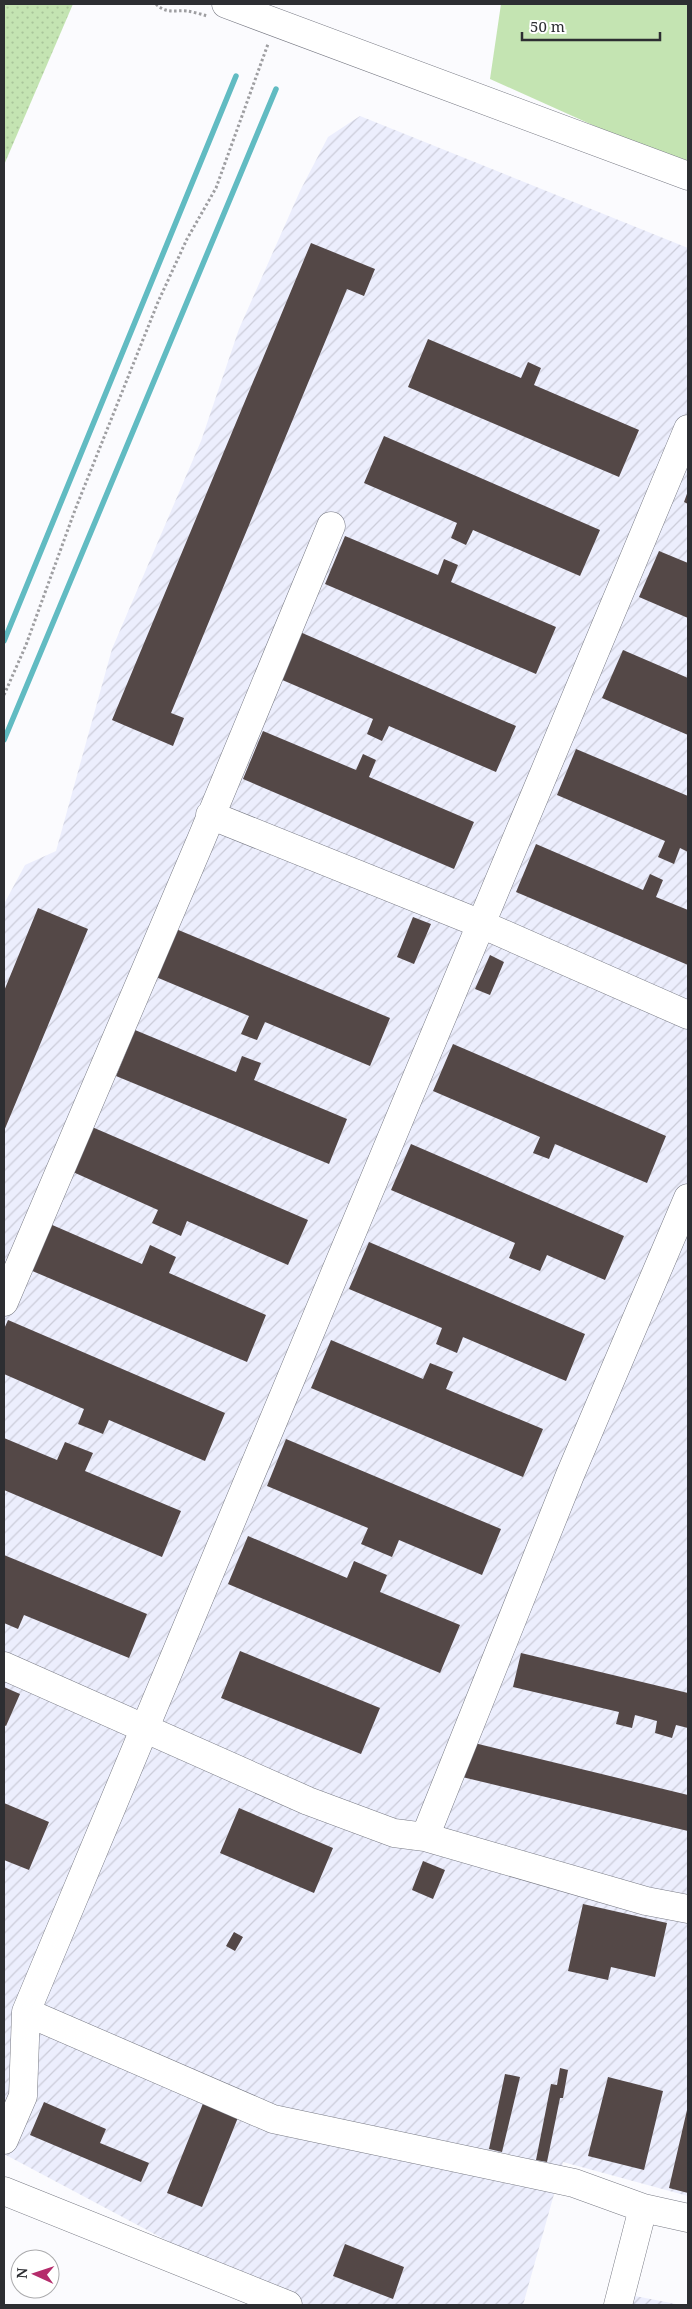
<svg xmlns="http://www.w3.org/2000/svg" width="692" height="2309" font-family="'Noto Serif',serif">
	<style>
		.industrial { fill: url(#industrial-furrows) }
		.grass { fill: url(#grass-dots) }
		.garden { fill: #c4e4b2 }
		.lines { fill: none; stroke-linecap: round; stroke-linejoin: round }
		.stream { stroke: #61bbc2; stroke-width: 5.5 }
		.building { fill: #544847 }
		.minor-casing { stroke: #797b85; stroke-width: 29 }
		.path { stroke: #9e9ea1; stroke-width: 3; stroke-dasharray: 2.5 2.5; stroke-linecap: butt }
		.minor { stroke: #fff; stroke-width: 28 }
	</style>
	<defs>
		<pattern id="industrial-furrows" width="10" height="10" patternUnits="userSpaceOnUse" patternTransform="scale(1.25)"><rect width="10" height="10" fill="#eceefd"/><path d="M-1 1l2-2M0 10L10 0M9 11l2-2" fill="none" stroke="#cbccd9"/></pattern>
		<pattern id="grass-dots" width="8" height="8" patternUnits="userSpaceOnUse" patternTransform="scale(1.25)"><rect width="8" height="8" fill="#c4e4b2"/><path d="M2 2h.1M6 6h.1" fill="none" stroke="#a9c49a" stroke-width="1.8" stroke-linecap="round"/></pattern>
	</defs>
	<rect width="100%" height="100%" fill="#fbfbfe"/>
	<path class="industrial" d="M360 116 688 248V2196L563 2162 523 2305H288L4 2154V904L25 865 56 851 112 649 201 441 239 329 300 191 328 137Z
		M630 2295 681 2305H627Z"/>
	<path class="grass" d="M4 4H73L4 165Z"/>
	<path class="garden" d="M501 4H688V168L490 79Z"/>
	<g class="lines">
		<path class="stream" d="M4 641 236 76
			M4 740 276 89"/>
	</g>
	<path class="building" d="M311 243 375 269 364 296 347 289 171 713 184 718 173 746 112 720Z
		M428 339 521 378 528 362 541 368 534 385 639 430 619 477 408 387Z
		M384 436 600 530 580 576 473 530 466 545 451 538 457 523 364 483Z
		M688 491V504L684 502Z
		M345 536 438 575 444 559 458 565 451 582 556 627 536 674 325 584Z
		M659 551 688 563V618L639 597Z
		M300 632 516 726 496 772 389 726 382 741 367 734 373 719 280 679Z
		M623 650 688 678V735L602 698Z
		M263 731 356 770 363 754 376 760 369 777 474 822 454 869 243 779Z
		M576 749 688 796V852L680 848 674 864 658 857 665 841 557 795Z
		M536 844 643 890 650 874 663 880 656 897 688 910V965L516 892Z
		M38 908 88 929 4 1131V991Z
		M413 917 431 924 414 964 397 957Z
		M176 929 390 1018 370 1066 265 1022 257 1040 241 1034 249 1016 156 977Z
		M490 955 504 962 490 995 475 989Z
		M135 1030 236 1072 242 1056 261 1063 254 1080 347 1119 329 1164 116 1076Z
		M453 1044 666 1136 647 1183 555 1144 549 1159 533 1153 540 1137 433 1091Z
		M92 1127 308 1220 288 1265 187 1221 181 1236 152 1223 158 1210 73 1172Z
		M411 1144 624 1236 605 1280 547 1255 540 1271 509 1258 515 1243 391 1190Z
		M50 1224 142 1264 150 1245 176 1257 169 1273 266 1315 247 1362 30 1270Z
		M369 1242 585 1334 566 1381 463 1337 457 1353 436 1344 442 1328 349 1289Z
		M8 1320 225 1413 205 1461 109 1420 103 1434 78 1424 84 1409 4 1374V1329Z
		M331 1340 423 1379 430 1363 453 1372 446 1389 543 1429 523 1477 311 1388Z
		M4 1438 57 1460 65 1442 93 1453 85 1471 181 1511 162 1557 4 1490Z
		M286 1439 501 1529 482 1575 399 1540 392 1557 361 1544 368 1528 267 1486Z
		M248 1536 347 1578 354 1561 387 1575 380 1592 460 1625 440 1673 228 1584Z
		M4 1555 147 1614 129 1658 24 1615 18 1629 4 1623Z
		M240 1651 380 1708 361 1754 221 1698Z
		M521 1653 688 1693V1728L676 1725 672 1738 655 1733 657 1721 635 1715 632 1728 616 1724 619 1712 513 1687Z
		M4 1687 20 1694 6 1726 4 1725Z
		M466 1741 688 1795V1831L458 1776Z
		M4 1803 49 1822 29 1870 4 1860Z
		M239 1808 333 1848 314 1893 220 1853Z
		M423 1861 445 1870 433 1899 412 1890Z
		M583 1904 667 1923 655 1977 611 1967 608 1980 568 1971Z
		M234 1932 243 1937 235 1951 226 1946Z
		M560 2068 568 2070 563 2098H560L547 2162 536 2160 551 2084 557 2085Z
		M505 2074 520 2077 502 2152 489 2149Z
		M608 2077 663 2091 644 2170 588 2156Z
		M204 2101 239 2115 202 2207 167 2193Z
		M44 2102 106 2129 100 2143 149 2163 141 2182 30 2135Z
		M687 2110H688V2193L669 2188Z
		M345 2244 404 2267 393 2299 333 2276Z"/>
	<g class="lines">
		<defs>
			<path id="minor" d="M226 4 688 176
				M210 815 481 924 688 1015
				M4 1302 201 840 331 526
				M4 1666 308 1801 394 1833 425 1837 646 1901 688 1909
				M425 1837 570 1475 688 1198
				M26 2012 273 2119 574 2183 643 2208 688 2218
				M4 2140 23 2096 26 2012 688 429
				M4 2191 288 2305
				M618 2305 643 2208"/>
		</defs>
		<use href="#minor" class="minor-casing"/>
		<path class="path" d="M156 4C166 14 175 10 187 11 193 12 201 14 207 16
			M4 695 26 645 75 510 158 302 187 239 216 188 268 44"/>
		<use href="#minor" class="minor"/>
	</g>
	<rect width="692" height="2309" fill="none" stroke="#2d2e32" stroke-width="10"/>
	<g transform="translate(35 2274) rotate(273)"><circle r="24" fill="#ffffff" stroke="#ababad"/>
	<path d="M0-4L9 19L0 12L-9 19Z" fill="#b52c6b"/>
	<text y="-8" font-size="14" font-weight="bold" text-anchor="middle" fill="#2d2e32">N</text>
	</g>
	<path d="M522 32v8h138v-8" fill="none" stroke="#2d2e32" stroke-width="2.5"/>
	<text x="530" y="32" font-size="15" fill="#2d2e32" stroke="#ffffff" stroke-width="4" paint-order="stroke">50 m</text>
</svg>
